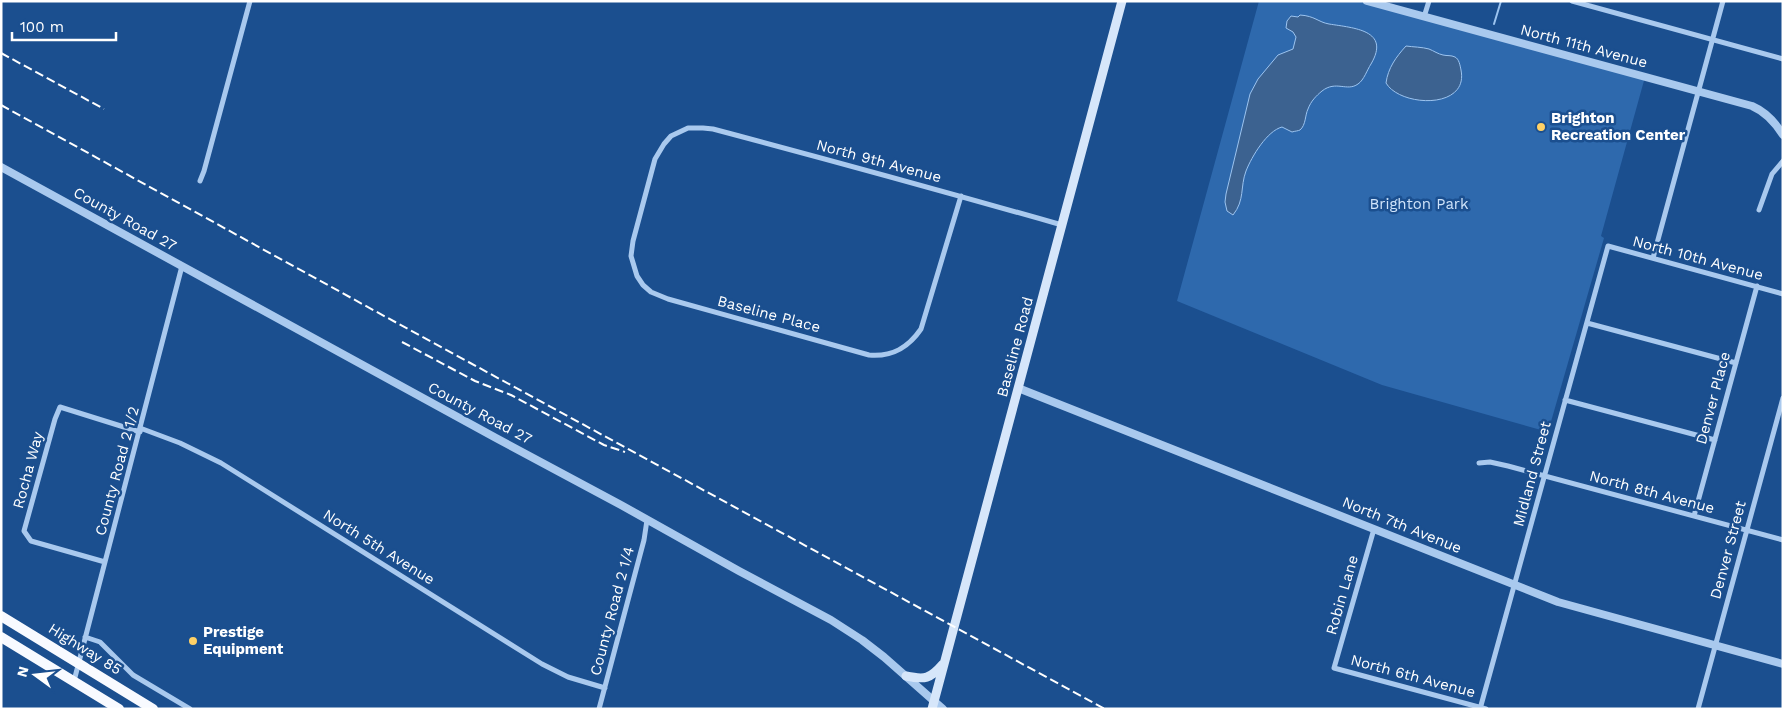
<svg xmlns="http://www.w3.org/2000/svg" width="1784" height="710" font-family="'Work Sans',sans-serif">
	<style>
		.green { fill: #2e69ad }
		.water { fill: #3c6290; stroke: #9cc4f0 }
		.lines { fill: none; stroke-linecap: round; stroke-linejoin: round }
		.stream { stroke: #9cc4f0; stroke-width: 2 }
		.minor { stroke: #a9c9ee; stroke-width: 5 }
		.tertiary { stroke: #a9c9ee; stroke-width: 8 }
		.secondary { stroke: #d6e6fa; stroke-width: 9 }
		.trunk { stroke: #f8faff; stroke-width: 10 }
		.rail { stroke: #fff; stroke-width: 2; stroke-dasharray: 9 4; stroke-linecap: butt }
		.poi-dot { fill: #ffd166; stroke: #1b4f8f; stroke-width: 2 }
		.labels { text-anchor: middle; stroke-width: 5; stroke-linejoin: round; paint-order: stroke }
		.street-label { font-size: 15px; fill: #fff; stroke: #1b4f8f }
		.poi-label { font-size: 15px; font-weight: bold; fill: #fff; stroke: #1b4f8f; text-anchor: start }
		.park-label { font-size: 15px; fill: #cfe3fa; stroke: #1b4f8f }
	</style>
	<rect width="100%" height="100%" fill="#1b4f8f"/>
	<path class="green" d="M1259 1H1368L1645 77 1601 236 1604 238 1548 432 1382 385 1177 301Z"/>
	<path class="water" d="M1300 15C1315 16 1318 22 1329 24 1354 28 1391 30 1371 64 1367 70 1364 80 1358 84 1347 92 1336 80 1322 91 1316 96 1311 101 1308 109 1305 115 1306 125 1300 130 1298 131 1295 131 1292 132L1282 127C1267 131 1252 156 1246 171 1240 187 1245 200 1233 215L1227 211 1225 202 1226 194 1250 94 1258 79 1278 55 1293 49 1296 37 1293 32 1286 28 1287 21 1291 16 1298 17Z
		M1406 46C1413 47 1422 47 1429 49 1434 51 1438 54 1443 55 1447 56 1451 55 1455 57 1459 59 1460 65 1461 70 1469 110 1400 107 1386 83 1388 68 1396 57 1406 46Z"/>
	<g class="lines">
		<path class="stream" d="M1494 24 1501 1"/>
		<path class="minor" d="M1572 1 1783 59
			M1424 17 1429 1
			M200 181 204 171 250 1
			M961 196 921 329C908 348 892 357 869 355L668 299 651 292 643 285 637 276 631 256 633 241 655 159 664 144 671 136 688 128H703L713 129C830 160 946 192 1062 225
			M1759 210 1772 174 1783 161
			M1653 258 1723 1
			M1587 323 1736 363
			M1565 400 1715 440
			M140 428 180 443 221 463 542 664 568 677 605 688
			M1479 463 1490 462 1508 466 1783 540
			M1694 516 1757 286
			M1374 529 1334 668 1486 709
			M105 562 31 541 24 531 55 419 60 407 140 432
			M85 637 100 642 133 675 190 709
			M74 681 182 266
			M599 709 644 540 647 520
			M1480 709 1608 246 1783 294
			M1698 709 1783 398"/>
		<path class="tertiary" d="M1367 1 1752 106C1766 112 1775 122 1783 135
			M1 167 496 438 621 505 739 571 831 620 862 640 884 657 943 709
			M1018 388 1558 602 1783 664"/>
		<path class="secondary" d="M906 676C925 680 930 679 943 664
			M932 709 1122 1"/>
		<path class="trunk" d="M1 616 153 709
			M1 637 119 709"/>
		<path class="rail" d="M1 53 104 109
			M1 105 375 311 1105 709
			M402 342 475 381 511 395 604 445 625 452"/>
	</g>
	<g class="poi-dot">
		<circle cx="1541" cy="127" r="5"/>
		<circle cx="193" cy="641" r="5"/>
	</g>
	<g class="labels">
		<g class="street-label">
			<text transform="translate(1584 46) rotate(15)" y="5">North 11th Avenue</text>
			<text transform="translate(879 161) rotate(15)" y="5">North 9th Avenue</text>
			<text transform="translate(125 219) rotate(29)" y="5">County Road 27</text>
			<text transform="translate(1698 258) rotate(15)" y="5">North 10th Avenue</text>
			<text transform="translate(769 314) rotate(15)" y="5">Baseline Place</text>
			<text transform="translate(1015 347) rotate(-75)" y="5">Baseline Road</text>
			<text transform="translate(1713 398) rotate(-75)" y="5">Denver Place</text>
			<text transform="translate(480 413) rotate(28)" y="5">County Road 27</text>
			<text transform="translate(28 470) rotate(-75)" y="5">Rocha Way</text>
			<text transform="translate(117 471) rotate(-75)" y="5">County Road 2 1/2</text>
			<text transform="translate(1532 474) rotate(-75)" y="5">Midland Street</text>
			<text transform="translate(1652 492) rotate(15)" y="5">North 8th Avenue</text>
			<text transform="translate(1402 525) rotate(22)" y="5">North 7th Avenue</text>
			<text transform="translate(379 547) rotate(32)" y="5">North 5th Avenue</text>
			<text transform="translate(1728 550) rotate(-75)" y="5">Denver Street</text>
			<text transform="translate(1342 595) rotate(-74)" y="5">Robin Lane</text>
			<text transform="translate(612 611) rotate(-75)" y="5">County Road 2 1/4</text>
			<text transform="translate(85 649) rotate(32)" y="5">Highway 85</text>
			<text transform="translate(1413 676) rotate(15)" y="5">North 6th Avenue</text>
		</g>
		<g class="poi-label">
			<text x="1551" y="123">Brighton<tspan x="1551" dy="17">Recreation Center</tspan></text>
			<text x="203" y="637">Prestige<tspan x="203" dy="17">Equipment</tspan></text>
		</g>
		<g class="park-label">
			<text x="1419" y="209">Brighton Park</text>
		</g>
	</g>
	<rect width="1784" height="710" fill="none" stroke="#ffffff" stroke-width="5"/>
	<g transform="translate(35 675) rotate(285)" stroke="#1b4f8f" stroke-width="4" paint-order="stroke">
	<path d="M0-4L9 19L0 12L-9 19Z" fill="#ffffff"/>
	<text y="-8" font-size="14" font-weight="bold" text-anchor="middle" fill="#ffffff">N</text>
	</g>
	<path d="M12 32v8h104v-8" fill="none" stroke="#ffffff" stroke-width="2.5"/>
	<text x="20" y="32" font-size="15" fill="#ffffff" stroke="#1b4f8f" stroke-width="4" paint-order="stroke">100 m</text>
</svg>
